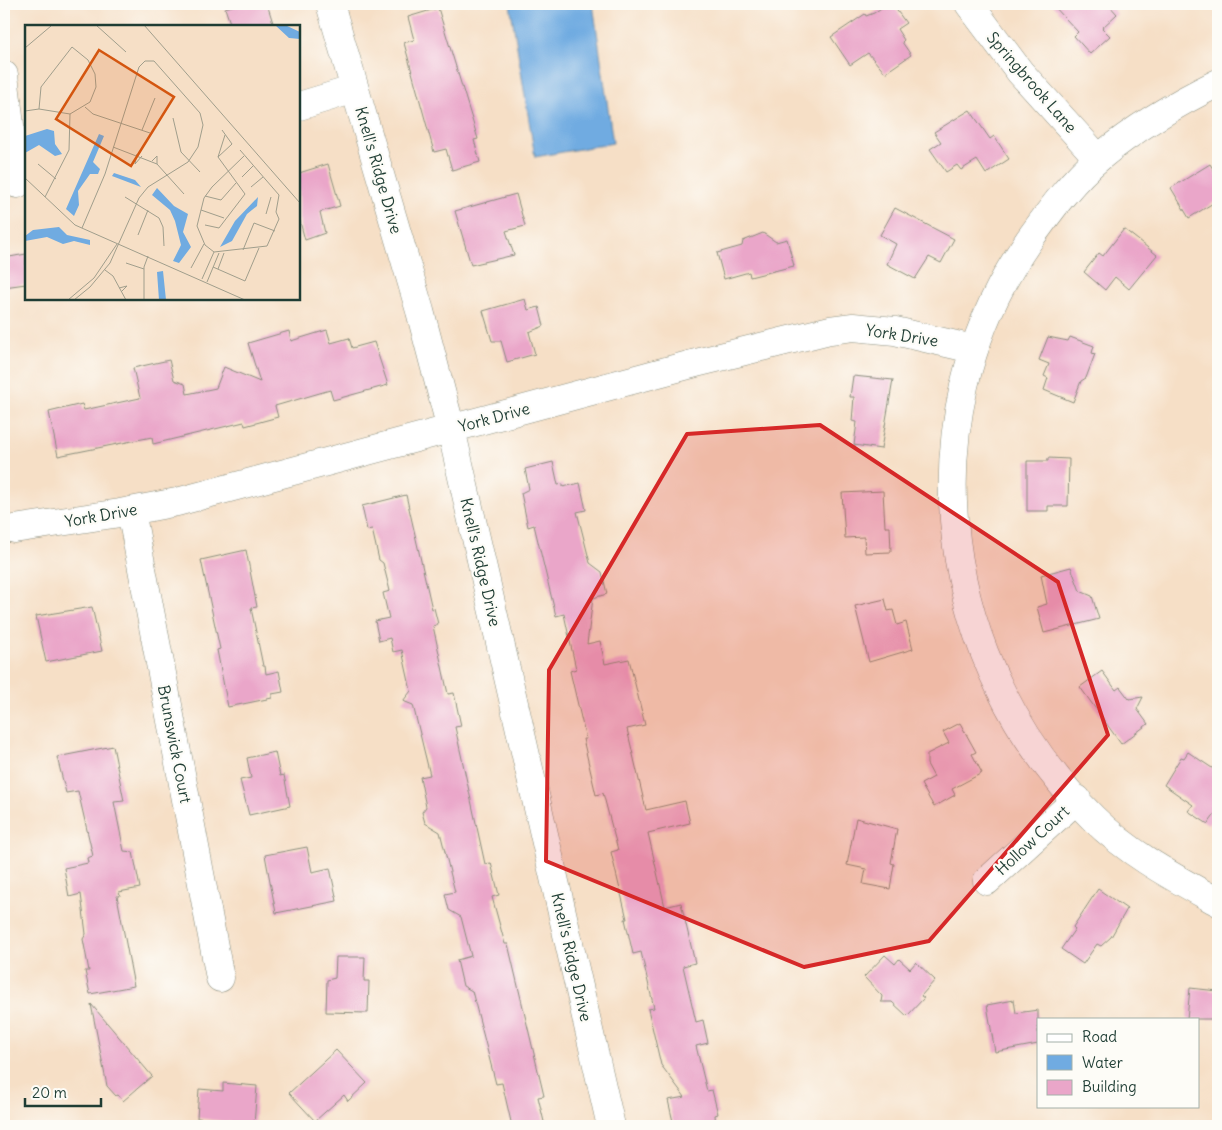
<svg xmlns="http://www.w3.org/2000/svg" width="1222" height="1130" font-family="Delius,sans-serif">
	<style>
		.water { fill: #70abe1; stroke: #48748a }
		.building { fill: #eaa6c9 }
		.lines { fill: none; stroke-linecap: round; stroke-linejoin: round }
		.minor-casing { stroke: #8a8e7d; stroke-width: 29 }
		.minor { stroke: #fff; stroke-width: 28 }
		.marked { fill: #d62828; fill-opacity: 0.2; stroke: #d62828; stroke-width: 4; stroke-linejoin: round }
		.labels { text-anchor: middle; stroke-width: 4.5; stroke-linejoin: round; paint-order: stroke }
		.street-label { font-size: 16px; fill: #1f3d34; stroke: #fdfcf7 }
		.inset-road { fill: none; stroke: #a09e8c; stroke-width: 1 }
		.view { fill: #d45610; fill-opacity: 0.15; stroke: #d45610; stroke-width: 2.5 }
		.inset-edge { fill: none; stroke: #1f3d34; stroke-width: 2.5 }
	</style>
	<rect width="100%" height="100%" fill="#fdfcf7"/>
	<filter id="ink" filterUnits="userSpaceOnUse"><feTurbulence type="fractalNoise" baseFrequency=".02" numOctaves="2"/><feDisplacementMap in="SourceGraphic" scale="10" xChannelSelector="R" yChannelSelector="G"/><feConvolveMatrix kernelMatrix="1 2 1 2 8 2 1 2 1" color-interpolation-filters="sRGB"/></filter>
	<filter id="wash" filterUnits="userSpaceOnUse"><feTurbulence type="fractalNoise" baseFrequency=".0096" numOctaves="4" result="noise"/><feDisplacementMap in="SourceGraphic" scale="20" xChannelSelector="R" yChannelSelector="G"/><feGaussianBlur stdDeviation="1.12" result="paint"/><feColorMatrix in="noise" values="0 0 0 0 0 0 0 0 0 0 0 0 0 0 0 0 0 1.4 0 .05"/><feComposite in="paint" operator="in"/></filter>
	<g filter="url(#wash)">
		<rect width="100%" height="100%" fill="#f6dfc6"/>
		<path class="water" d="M510 4H593L613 143 535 157Z"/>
		<g id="blocks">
			<path class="building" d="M239 4H267L274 26H231L225 8Z
				M887 4H892L906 23 897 29 904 40 902 42 911 55 885 73 868 53 850 65 831 37 865 14 866 16 874 13Z
				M1052 4H1108L1117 14 1102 28 1110 36 1090 54 1074 36 1078 32Z
				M438 8 478 139 474 140 480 162 452 170 446 149 434 152 404 43 414 40 408 17Z
				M970 110 990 139 994 136 1009 159 986 174 977 160 961 170 957 165 946 172 930 149 941 142 934 132Z
				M328 164 340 206 320 212 325 233 305 240 299 218V173Z
				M1210 164 1218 177V200L1189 218 1171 188Z
				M516 194 525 226 506 231 514 255 471 265 455 211Z
				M895 208 954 239 941 263 929 257 915 279 887 264 896 244 880 235Z
				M1124 229 1157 255 1129 289 1115 277 1105 290 1084 272 1099 253 1103 256Z
				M763 233 776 242 787 239 794 266 750 277 749 272 724 279 717 253 742 246 743 241Z
				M26 254V284L4 287V258Z
				M525 299 528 310 539 307 544 326 529 332 535 354 507 362 501 341H492L483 311Z
				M327 330 331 343 349 338 352 348 374 342 388 385 333 400 330 390 275 406 278 417 245 426 244 422 153 444 152 437 58 456 49 412 82 404 84 410 140 398 133 368 169 360 174 380 185 384 187 394 216 388 224 367 260 382 248 343 289 331 291 341Z
				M1048 337 1068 341 1070 337 1094 346 1092 353 1095 354 1086 378 1081 381 1073 402 1044 390 1048 378 1044 376 1049 364 1039 360Z
				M853 376 893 380 881 449 854 445 857 422 852 421 854 397H850Z
				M1048 458 1069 459 1068 506H1048V511H1027V461H1048Z
				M553 462 558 485 563 484V487L580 483 586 510 577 512 590 563 602 572 607 594 593 598 587 644 600 641 605 664 629 659 645 725 627 729 646 810 685 801 690 823 648 833 665 907 681 903 695 963 683 966 696 1022 703 1020 708 1043 696 1046 707 1091 712 1090 718 1114 715 1115 716 1126H674L668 1100 685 1097 661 1065 648 1009 654 1008 641 952 633 954 625 919H627L611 852 618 850 603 793 596 795 583 739H586L570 671 576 669 564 614 556 616 534 525 528 527 521 493 529 489 525 469Z
				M883 491 885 527H890L891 552 865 553 864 537 845 538 842 493Z
				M406 495 432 609 434 608 438 624 433 626 448 694 454 693 461 726 455 727 485 864 491 863 499 895 492 897 505 944H508L544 1096 538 1097 545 1126H512L502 1083 496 1084 472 991 463 986 457 960 471 956 461 917 449 910 445 894 455 892 440 832 425 823 422 812 426 807 420 777 430 775 413 705 403 701 411 691 402 650 393 652 390 638 379 641 375 621 389 618 383 593 390 591 383 563 379 560 372 529 367 530 362 506Z
				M246 550 257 607 251 608 263 666H265L266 674 279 671 283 692 272 694V698L228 707 217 650 220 649 201 560Z
				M1071 567 1080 591 1092 596 1099 619 1044 633 1037 607 1047 604 1041 575Z
				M885 599 888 611 893 610 897 625 906 622 913 649 869 662 855 606Z
				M92 607 102 651 46 662 36 616Z
				M1102 671 1116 690 1120 687 1129 699 1143 697 1137 709 1148 724 1121 744 1080 687Z
				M960 723 976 752 972 754 982 773 952 789 955 795 934 807 921 784 934 777 927 764V754L949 743 943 732Z
				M113 746 124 801 114 802 124 851 133 852 140 888 119 892 120 896H117L134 986 90 994 85 971H89L83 939 86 934 81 894 69 897 64 868 88 863 87 858 93 856 78 791 66 793 57 757Z
				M275 752 280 776 284 775 290 806 249 815 240 780 251 778 247 758Z
				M1188 752 1218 772V810L1208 824 1188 811 1193 805 1164 785 1181 757 1184 758Z
				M856 818 897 829 891 863 894 864 890 889 863 884 866 869 847 865Z
				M307 847 312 872 330 868 337 901 276 913 265 855Z
				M1098 889 1127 909 1111 937 1101 946 1097 944 1083 964 1061 949 1075 929 1073 927Z
				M885 955 895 964 899 959 910 969 916 962 935 980 921 996 924 998 907 1016 892 1002H881L882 996 864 977Z
				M336 957H365L364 981H369L368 1013 326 1012 327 980 335 978Z
				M1190 988 1218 991V1019H1187Z
				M1014 1000 1016 1013 1038 1010V1044L995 1052 987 1005Z
				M91 1004 152 1076 123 1101 118 1095 116 1096 107 1086Z
				M336 1050 367 1083 348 1101 344 1095 315 1121 289 1093Z
				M223 1083 257 1086 254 1125 197 1118 199 1089 223 1091Z"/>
		</g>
	</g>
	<g filter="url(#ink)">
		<use href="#blocks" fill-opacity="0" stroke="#8a8e7d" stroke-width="1"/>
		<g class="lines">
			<defs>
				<path id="minor" d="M330 4 420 311 451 429 611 1126
					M969 4 1020 72 1098 158
					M4 75 17 184
					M1218 83C1177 103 1135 128 1100 157 1072 180 1050 211 1029 240 903 421 939 666 1093 818 1129 854 1175 878 1218 902
					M299 106 355 89
					M131 511 220 978
					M14 529 120 513 177 502 696 363 830 330 853 327 895 331 973 349
					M987 881 1077 799"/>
			</defs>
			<use href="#minor" class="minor-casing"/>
			<use href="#minor" class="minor"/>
		</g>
	</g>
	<path class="marked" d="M820 425 1058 582 1108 735 929 941 804 967 546 861 549 670 687 434Z"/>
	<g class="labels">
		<g class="street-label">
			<text transform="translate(1032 82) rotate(49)" y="6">Springbrook Lane</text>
			<text transform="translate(379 170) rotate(74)" y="6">Knell's Ridge Drive</text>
			<text transform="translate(902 335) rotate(9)" y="6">York Drive</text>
			<text transform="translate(494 417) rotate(-15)" y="6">York Drive</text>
			<text transform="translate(101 515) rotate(-10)" y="6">York Drive</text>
			<text transform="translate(481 562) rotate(77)" y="6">Knell's Ridge Drive</text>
			<text transform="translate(175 744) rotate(79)" y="6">Brunswick Court</text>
			<text transform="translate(1032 840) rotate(-43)" y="6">Hollow Court</text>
			<text transform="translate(572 957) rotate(77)" y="6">Knell's Ridge Drive</text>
		</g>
	</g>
	<g transform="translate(25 25)">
		<rect width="275" height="275" fill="#f6dfc6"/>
		<path d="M250 0H260L275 7V14L264 13ZM22 104 29 106 30 119 37 129 30 131 14 120 0 128V111ZM74 109 79 111 68 137 75 144 73 149H65L53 166 54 180 49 191 41 184ZM89 148 110 155 116 162 87 151ZM132 163 149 181 163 189 158 207 166 222 154 238 148 236 156 220 150 196 145 185 127 170ZM233 172 232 181 222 189 207 216 195 222 210 196ZM34 202 42 210 65 215V220L49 216 38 219 22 212 0 216V211L8 205ZM138 246 141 275H134L132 247Z" fill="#70abe1"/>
		<path class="inset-road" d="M71 0 101 27M119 0 275 178M0 23 26 1M60 82 68 89 125 108M14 84 16 62 47 22M0 86 14 84 45 89 65 77 71 62 70 49 63 35 47 22M148 93 156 127 175 147M117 105 130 73M88 122 132 139 159 169M215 125 254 170 251 187 254 194 242 221 189 227 180 220 172 201 179 173 187 162 219 131M112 129 110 139 117 131M193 132 207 119 197 105M193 132 200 110M127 136 132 131V139M13 139 31 154M217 152 228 141M0 153 50 200 220 275M226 162 238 152M180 171 196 175 211 158M20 172 44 125 45 89M100 172 134 193 138 202 139 221M176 185 199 193M241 189 246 172M180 200 194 203 220 169 193 132M113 210 123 185M218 225 229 198 250 206M101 238 119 244M188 242 220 256 234 223M166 243 179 219M193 244 199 228M80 245 88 251 101 275M177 254 189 227M182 257 194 228M94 263 102 261 96 267M43 275 69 253 92 219M49 275 65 262 85 238 114 173 123 162 163 137 173 122 178 100 175 88 129 36H120L114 42 80 149 57 203M119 275V242L123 231"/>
		<path class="view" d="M74 25 149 72 106 141 31 94Z"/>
		<rect width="275" height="275" class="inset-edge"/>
	</g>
	<rect width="1222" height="1130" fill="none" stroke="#fdfcf7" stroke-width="20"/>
	<rect x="1037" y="1018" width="162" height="90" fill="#fdfcf7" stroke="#a4b0a9"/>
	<rect x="1047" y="1034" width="25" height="8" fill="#ffffff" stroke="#a4b0a9"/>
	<text x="1082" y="1042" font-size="15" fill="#1f3d34">Road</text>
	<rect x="1047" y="1055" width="25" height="15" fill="#70abe1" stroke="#a4b0a9"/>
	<text x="1082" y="1068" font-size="15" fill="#1f3d34">Water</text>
	<rect x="1047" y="1080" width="25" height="15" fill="#eaa6c9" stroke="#a4b0a9"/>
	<text x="1082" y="1092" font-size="15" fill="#1f3d34">Building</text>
	<path d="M25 1098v8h76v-8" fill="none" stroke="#1f3d34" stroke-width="2.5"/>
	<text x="32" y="1098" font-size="15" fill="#1f3d34" stroke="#fdfcf7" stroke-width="4" paint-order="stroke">20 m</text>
</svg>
